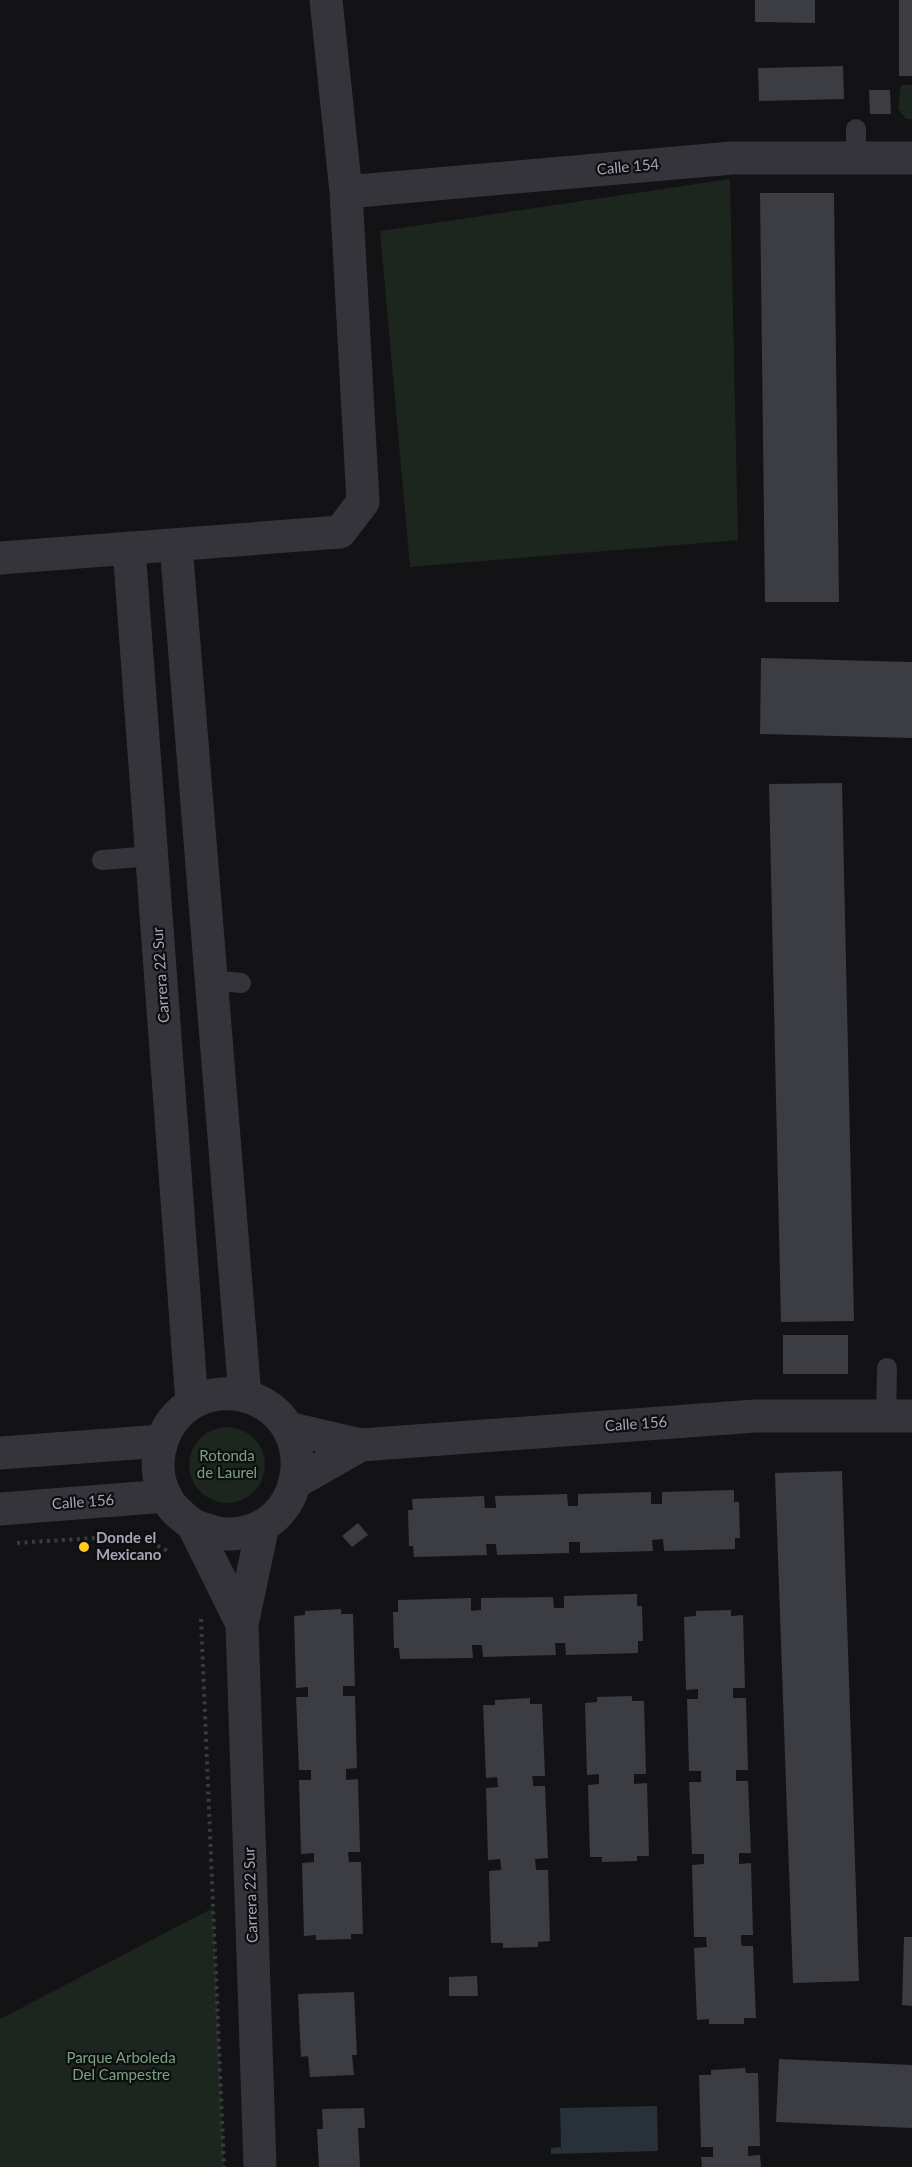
<svg xmlns="http://www.w3.org/2000/svg" width="912" height="2167" font-family="Lato,sans-serif">
	<style>
		.green { fill: #1d251f }
		.water { fill: #283039 }
		.building { fill: #3c3d42 }
		.lines { fill: none; stroke-linecap: round; stroke-linejoin: round }
		.path { stroke: #3a3b41; stroke-width: 4; stroke-dasharray: 3 4.5; stroke-linecap: butt }
		.lane { stroke: #34343a; stroke-width: 20 }
		.street { stroke: #34343a; stroke-width: 33 }
		.poi-dot { fill: #ffcc21; stroke: #0e0e10; stroke-width: 2 }
		.labels { text-anchor: middle; stroke-width: 4.5; stroke-linejoin: round; paint-order: stroke }
		.street-label { font-size: 15px; fill: #a3a7b6; stroke: #0e0e10 }
		.park-label { font-size: 15px; fill: #79a380; stroke: #0e0e10 }
		.poi-label { font-size: 15px; font-weight: bold; fill: #a3a7b6; stroke: #0e0e10; text-anchor: start }
	</style>
	<rect width="100%" height="100%" fill="#131315"/>
	<path class="green" d="M901 85H912V119H906L898 109Z
		M730 179 738 540 410 567 380 231Z
		M189 1465a38 38 0 1 1 76 0a38 38 0 1 1-76 0Z
		M213 1908 224 2167H0V2019Z"/>
	<path class="water" d="M657 2106 658 2151 551 2154V2148L561 2147 560 2108Z"/>
	<path class="building" d="M755 0H815V23L755 22Z
		M899 0H912V76H899Z
		M843 66 844 99 759 101 758 68Z
		M869 90H890L891 114H870Z
		M760 193H834L839 602H765Z
		M761 658 912 662V738L760 734Z
		M842 783 854 1321 781 1322 769 784Z
		M783 1335H848V1374H783Z
		M842 1471 859 1981 793 1983 775 1473Z
		M734 1490V1502H739L740 1538H735V1549L664 1551 663 1539 652 1540 653 1551 580 1553V1542H569V1553L497 1555 496 1544H486L487 1555 414 1557 413 1546H409L408 1510H413L412 1499 484 1496 485 1508H496L495 1496 567 1494 568 1506H578V1494L651 1492V1504H662V1492Z
		M358 1523 368 1535 352 1547 342 1536Z
		M637 1594V1606H642L643 1641H638V1653L566 1655 565 1643H555L556 1655 483 1657 482 1645H472L473 1658 400 1659 399 1648H394L393 1612H398V1600L471 1598V1611L481 1610V1598L553 1597 554 1608H564V1596Z
		M341 1609V1614H353L355 1686H343V1696H355L357 1768 346 1769V1780L358 1779 360 1852H348L349 1862H361L363 1934H351V1939L316 1940V1935L304 1936 302 1863 314 1862V1853L301 1854 299 1780H311V1770H299L296 1697H308V1687L296 1688 294 1616 305 1615V1611Z
		M731 1610V1616L743 1615 745 1688H733V1698H746L748 1770H736V1781H748L751 1853H739V1864L751 1863 753 1935H741V1941L742 1946H753L756 2018H744V2024H709V2019L697 2020 694 1948 707 1947 706 1937H694L692 1865 704 1864V1854H692L689 1782H701V1771H689L687 1699H698V1689L686 1690 684 1617 696 1616V1611Z
		M632 1696V1701H644L646 1774H634V1784L647 1783 649 1856H637V1861L602 1862V1857H590L588 1785 599 1784V1774L587 1775 585 1703 597 1702V1697Z
		M530 1698V1704H542L545 1776H532L533 1781V1786H545L548 1858 535 1859 536 1870H548L550 1941 538 1942V1947L503 1948V1943H491L489 1871 501 1870V1865L500 1859 488 1860 486 1788 498 1787 497 1777 486 1778 483 1705H495V1700Z
		M904 1937H912V2006L902 2005Z
		M477 1976 478 1996H449V1977Z
		M354 1992 357 2055H352L354 2075 310 2077 308 2056 301 2057 298 1994Z
		M779 2059 912 2065V2128L776 2122Z
		M745 2068 746 2073H758L760 2146H748V2156L760 2155 761 2167H702L701 2157H713V2147H701L699 2075H711V2070Z
		M364 2108 365 2128H358L360 2167H319L317 2129H323L322 2109Z"/>
	<g class="lines">
		<path class="path" d="M17 1543 126 1536 144 1539 168 1551
			M201 1619 224 2167"/>
		<path class="lane" d="M856 129V158
			M102 860 152 856
			M211 980 241 983
			M886 1415 887 1368"/>
		<path class="street" d="M346 192 732 158H912
			M176 545 245 1396
			M129 548 192 1403
			M0 558 340 532 363 502 346 192 326 0
			M288 1428 361 1445 755 1416H912
			M0 1453 162 1441
			M296 1482 361 1445
			M0 1509 166 1496
			M193 1525C204 1529 216 1534 228 1534 304 1535 324 1428 254 1399 236 1392 218 1392 200 1399 162 1416 147 1463 167 1499 173 1510 183 1517 193 1525L242 1624
			M260 2167 242 1624 263 1525"/>
	</g>
	<circle class="poi-dot" cx="84" cy="1547" r="6"/>
	<g class="labels">
		<g class="street-label">
			<text transform="translate(628 167) rotate(-5)" y="5">Calle 154</text>
			<text transform="translate(161 975) rotate(-94)" y="5">Carrera 22 Sur</text>
			<text transform="translate(636 1424) rotate(-4)" y="5">Calle 156</text>
			<text transform="translate(83 1502) rotate(-4)" y="5">Calle 156</text>
			<text transform="translate(251 1895) rotate(-92)" y="5">Carrera 22 Sur</text>
		</g>
		<g class="park-label">
			<text x="227" y="1461">Rotonda<tspan x="227" dy="17">de Laurel</tspan></text>
			<text x="121" y="2063">Parque Arboleda<tspan x="121" dy="17">Del Campestre</tspan></text>
		</g>
		<g class="poi-label">
			<text x="96" y="1543">Donde el<tspan x="96" dy="17">Mexicano</tspan></text>
		</g>
	</g>
</svg>
